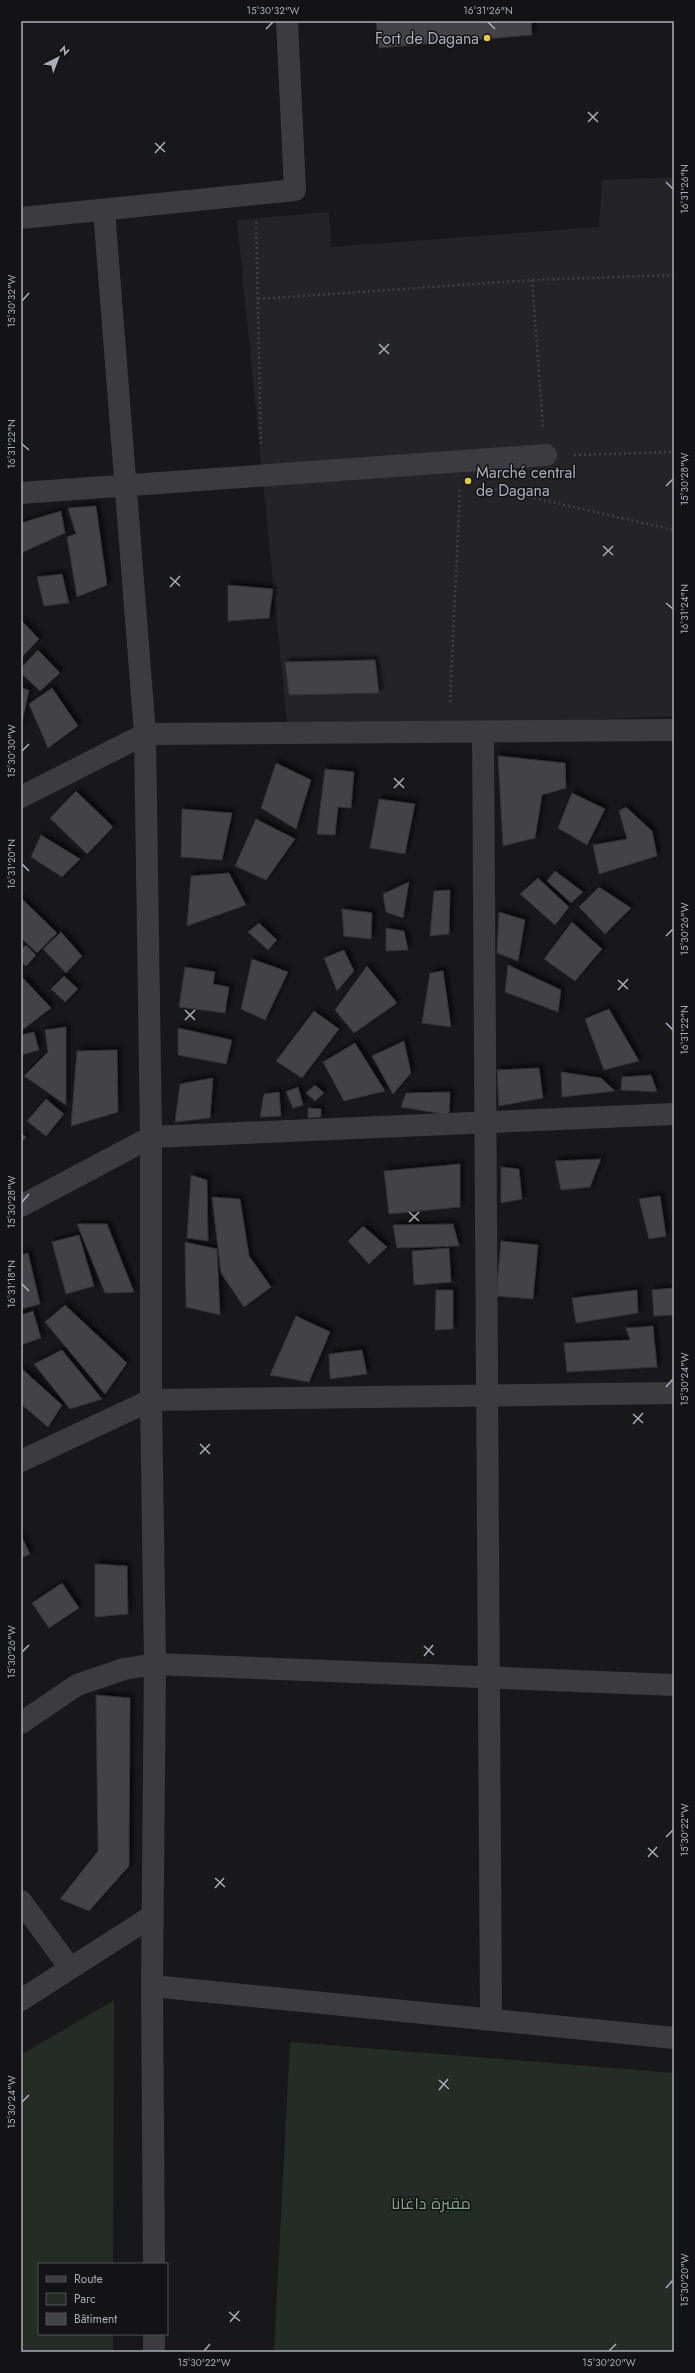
<svg xmlns="http://www.w3.org/2000/svg" width="695" height="2373" font-family="Jost,Cairo,sans-serif">
	<style>
		.built { fill: #242427 }
		.green { fill: #242c26 }
		.building { fill: #424247; stroke: #323235; filter: url(#shadow) }
		.lines { fill: none; stroke-linecap: round; stroke-linejoin: round }
		.path { stroke: #3f4045; stroke-width: 2.5; stroke-dasharray: 2 3; stroke-linecap: butt }
		.minor { stroke: #3b3b40; stroke-width: 22 }
		.ticks { fill: none; stroke: #aaadb9; stroke-width: 1.5 }
		.poi-dot { fill: #ebcb3e; stroke: #131315; stroke-width: 1.5 }
		.labels { text-anchor: middle; stroke-width: 3; stroke-linejoin: round; paint-order: stroke }
		.poi-label { font-size: 16px; fill: #aaadb9; stroke: #131315; text-anchor: end }
		.park-label { font-size: 16px; fill: #82a389; stroke: #131315 }
		.neatline { fill: none; stroke: #aaadb9; stroke-width: 1.5 }
		.ticks-label { font-size: 10px; text-anchor: middle; fill: #aaadb9 }
	</style>
	<defs>
		<filter id="shadow"><feDropShadow dx="3.5" dy="-3.5" stdDeviation="2" flood-color="#0009"/></filter>
	</defs>
	<rect width="100%" height="100%" fill="#18181a"/>
	<path class="built" d="M674 177V716L288 733 237 220 329 212 331 247 599 227 602 180Z"/>
	<path class="green" d="M114 2000 113 2264H39V2334H113V2352H21V2055Z
		M290 2042 674 2073V2352H274Z"/>
	<path class="building" d="M376 21H531L532 35 379 48Z
		M96 506 107 585 77 597 67 537 76 534 68 508Z
		M61 511 65 533 21 553V523Z
		M62 574 69 603 44 606 37 577Z
		M228 585 273 589 269 618 228 621Z
		M21 620 39 639 21 658Z
		M38 650 60 673 40 691 21 673V668Z
		M375 660 379 693 289 695 285 662Z
		M21 688 29 690 21 727Z
		M52 688 78 726 48 748 29 704Z
		M498 756 565 763 566 788 542 795 535 838 503 846Z
		M276 763 311 780 296 829 261 808Z
		M325 769 354 772 351 808 338 807 335 835 317 834Z
		M76 791 113 827 87 854 50 818Z
		M572 793 605 809 587 845 558 828Z
		M379 799 415 804 405 854 370 848Z
		M626 807 652 831 657 856 599 874 593 845 627 839 619 811Z
		M182 809 232 813 222 860 181 857Z
		M256 819 295 839 266 880 235 866Z
		M41 835 80 859 62 877 31 857Z
		M555 871 583 892 571 903 547 881Z
		M229 873 246 905 187 926 191 876Z
		M538 878 569 907 555 925 520 894Z
		M409 882 403 918 386 912 383 894Z
		M599 887 631 908 605 934 579 907Z
		M450 890 449 934 430 936 434 891Z
		M21 898 57 933 37 953 21 938Z
		M342 909 372 913 371 939 344 936Z
		M499 912 525 920 518 961 497 953Z
		M572 922 602 949 575 981 544 959Z
		M259 923 277 940 268 950 248 932Z
		M386 928 404 931 408 950 386 951Z
		M61 932 82 956 66 973 43 949Z
		M26 945 36 955 26 966 21 962V949Z
		M344 950 354 971 337 991 324 958Z
		M252 959 288 972 265 1020 241 1009Z
		M508 965 561 990 558 1012 505 992Z
		M367 966 397 1003 354 1033 335 1010Z
		M185 967 215 972 213 984 229 987 225 1013 179 1007Z
		M443 971 451 1027 422 1023 430 973Z
		M64 976 78 989 65 1002 51 989Z
		M23 978 51 1008 21 1031V980Z
		M609 1009 639 1061 604 1070 585 1019Z
		M314 1011 339 1029 302 1078 276 1061Z
		M66 1027V1105L24 1076 48 1052 45 1030Z
		M178 1028 232 1040 226 1064 178 1055Z
		M34 1032 39 1050 21 1055V1035Z
		M404 1041 411 1073 393 1094 372 1056Z
		M355 1043 385 1091 344 1101 323 1062Z
		M117 1050 118 1112 71 1126 77 1051Z
		M539 1068 543 1098 499 1106 497 1070Z
		M561 1072 601 1078 615 1091 562 1097Z
		M651 1075 657 1092 621 1090 622 1077Z
		M213 1078 210 1118 175 1122 180 1084Z
		M315 1085 324 1093 315 1101 306 1093Z
		M298 1087 303 1105 293 1108 286 1092Z
		M279 1092 281 1116 260 1117 264 1094Z
		M450 1092 449 1115 401 1107 406 1093Z
		M46 1099 64 1114 46 1136 27 1121Z
		M308 1108 321 1109V1117L308 1118Z
		M21 1133 26 1137 21 1143Z
		M601 1159 590 1187 561 1190 555 1161Z
		M460 1164V1207L389 1214 384 1171Z
		M501 1167 519 1169 522 1199 501 1203Z
		M191 1175 207 1180 208 1241 187 1238Z
		M660 1196 666 1236 649 1239 639 1199Z
		M212 1197 240 1199 249 1256 271 1287 244 1307 221 1273Z
		M77 1224H107L134 1292 105 1293Z
		M453 1224 459 1246 397 1248 393 1225Z
		M363 1226 387 1247 369 1264 348 1241Z
		M79 1235 94 1286 66 1294 52 1242Z
		M501 1241 538 1245 533 1299 496 1296Z
		M185 1242 217 1249 220 1315 186 1307Z
		M449 1248 451 1282 414 1285 412 1251Z
		M28 1253 40 1304 21 1309V1255Z
		M672 1282H674V1321L673 1315 654 1316 652 1290 673 1288Z
		M436 1290H453V1329L435 1330Z
		M637 1290 638 1313 576 1323 572 1298Z
		M65 1305 127 1363 105 1394 45 1322Z
		M33 1311 41 1338 21 1345V1315Z
		M296 1316 330 1332 309 1382 270 1375Z
		M653 1326 657 1367 567 1372 564 1343 630 1340 626 1328Z
		M62 1350 102 1399 70 1409 34 1364Z
		M362 1350 367 1374 330 1379 329 1354Z
		M21 1368 62 1405 48 1427 21 1404Z
		M21 1535 30 1554 21 1558Z
		M95 1564 127 1566 128 1614 95 1617Z
		M62 1583 79 1608 49 1628 32 1603Z
		M96 1695 130 1698 129 1866 89 1911 60 1899 98 1851Z"/>
	<g class="lines">
		<path class="path" d="M256 222 261 447
			M532 280 543 427
			M258 299 532 280 674 275
			M574 455 674 452
			M495 489 674 530
			M450 702 460 489"/>
		<path class="minor" d="M104 210 145 734 151 1137V1400L155 1664 152 1986 154 2264
			M21 218 295 190 287 21
			M21 493 546 455
			M483 732 491 2020
			M21 797 145 734 674 730
			M21 1206 151 1137 674 1114
			M21 1461 151 1400 674 1393
			M21 1723 77 1685 124 1669 155 1664 674 1685
			M21 1901 70 1968
			M152 1986 674 2038
			M21 2000 152 1916
			M154 2334V2352"/>
	</g>
	<path class="ticks" d="M488 22 495 29M266 29 273 22M588 112 598 122M588 122 598 112M155 143 165 152M155 153 165 142M666 182 673 189M22 301 29 293M379 344 389 354M379 354 389 344M22 444 29 450M666 486 673 479M603 546 613 555M603 556 613 546M170 577 180 586M170 587 180 576M666 603 673 609M22 751 29 744M394 778 404 788M394 788 404 778M22 864 29 871M666 936 673 929M618 980 628 989M618 990 628 979M185 1010 195 1020M185 1020 195 1010M666 1023 673 1030M22 1202 29 1194M409 1212 419 1221M409 1222 419 1212M22 1284 29 1291M666 1387 673 1379M633 1414 643 1423M633 1424 643 1413M200 1444 210 1454M200 1454 210 1444M424 1646 434 1655M22 1652 29 1645M424 1656 433 1645M666 1837 673 1830M648 1848 658 1857M648 1857 657 1847M215 1878 225 1887M215 1888 224 1878M439 2080 449 2089M439 2090 448 2079M22 2102 29 2095M666 2288 673 2280M229 2312 240 2321M230 2322 239 2311M204 2351 210 2344M609 2351 616 2344"/>
	<g class="poi-dot">
		<circle cx="487" cy="38" r="4"/>
		<circle cx="468" cy="481" r="4"/>
	</g>
	<g class="labels">
		<g class="poi-label">
			<text x="479" y="44">Fort de Dagana</text>
			<text x="476" y="478" text-anchor="start">Marché central<tspan x="476" dy="18">de Dagana</tspan></text>
		</g>
		<g class="park-label">
			<text x="431" y="2209">مقبرة داغانا</text>
		</g>
	</g>
	<rect width="695" height="2373" fill="none" stroke="#131315" stroke-width="44"/>
	<rect x="38" y="2263" width="130" height="72" fill="#131315" stroke="#4f5157"/>
	<rect x="46" y="2276" width="20" height="6" fill="#3b3b40" stroke="#4f5157"/>
	<text x="74" y="2283" font-size="12" fill="#aaadb9">Route</text>
	<rect x="46" y="2293" width="20" height="12" fill="#242c26" stroke="#4f5157"/>
	<text x="74" y="2303" font-size="12" fill="#aaadb9">Parc</text>
	<rect x="46" y="2313" width="20" height="12" fill="#424247" stroke="#4f5157"/>
	<text x="74" y="2323" font-size="12" fill="#aaadb9">Bâtiment</text>
	<g transform="translate(58 58) rotate(42)" stroke="#131315" stroke-width="3" paint-order="stroke">
	<path d="M0-3L7 15L0 10L-7 15Z" fill="#aaadb9"/>
	<text y="-6" font-size="11" font-weight="bold" text-anchor="middle" fill="#aaadb9">N</text>
	</g>
	<rect x="22" y="22" width="651" height="2329" class="neatline"/>
	<g class="ticks-label">
		<text x="273" y="14">15°30'32"W</text>
		<text x="488" y="14">16°31'26"N</text>
		<text transform="translate(684 189) rotate(-90)" y="4">16°31'26"N</text>
		<text transform="translate(11 301) rotate(-90)" y="4">15°30'32"W</text>
		<text transform="translate(11 444) rotate(-90)" y="4">16°31'22"N</text>
		<text transform="translate(684 479) rotate(-90)" y="4">15°30'28"W</text>
		<text transform="translate(684 609) rotate(-90)" y="4">16°31'24"N</text>
		<text transform="translate(11 751) rotate(-90)" y="4">15°30'30"W</text>
		<text transform="translate(11 864) rotate(-90)" y="4">16°31'20"N</text>
		<text transform="translate(684 929) rotate(-90)" y="4">15°30'26"W</text>
		<text transform="translate(684 1030) rotate(-90)" y="4">16°31'22"N</text>
		<text transform="translate(11 1202) rotate(-90)" y="4">15°30'28"W</text>
		<text transform="translate(11 1284) rotate(-90)" y="4">16°31'18"N</text>
		<text transform="translate(684 1379) rotate(-90)" y="4">15°30'24"W</text>
		<text transform="translate(11 1652) rotate(-90)" y="4">15°30'26"W</text>
		<text transform="translate(684 1830) rotate(-90)" y="4">15°30'22"W</text>
		<text transform="translate(11 2102) rotate(-90)" y="4">15°30'24"W</text>
		<text transform="translate(684 2280) rotate(-90)" y="4">15°30'20"W</text>
		<text x="204" y="2366">15°30'22"W</text>
		<text x="609" y="2366">15°30'20"W</text>
	</g>
</svg>
